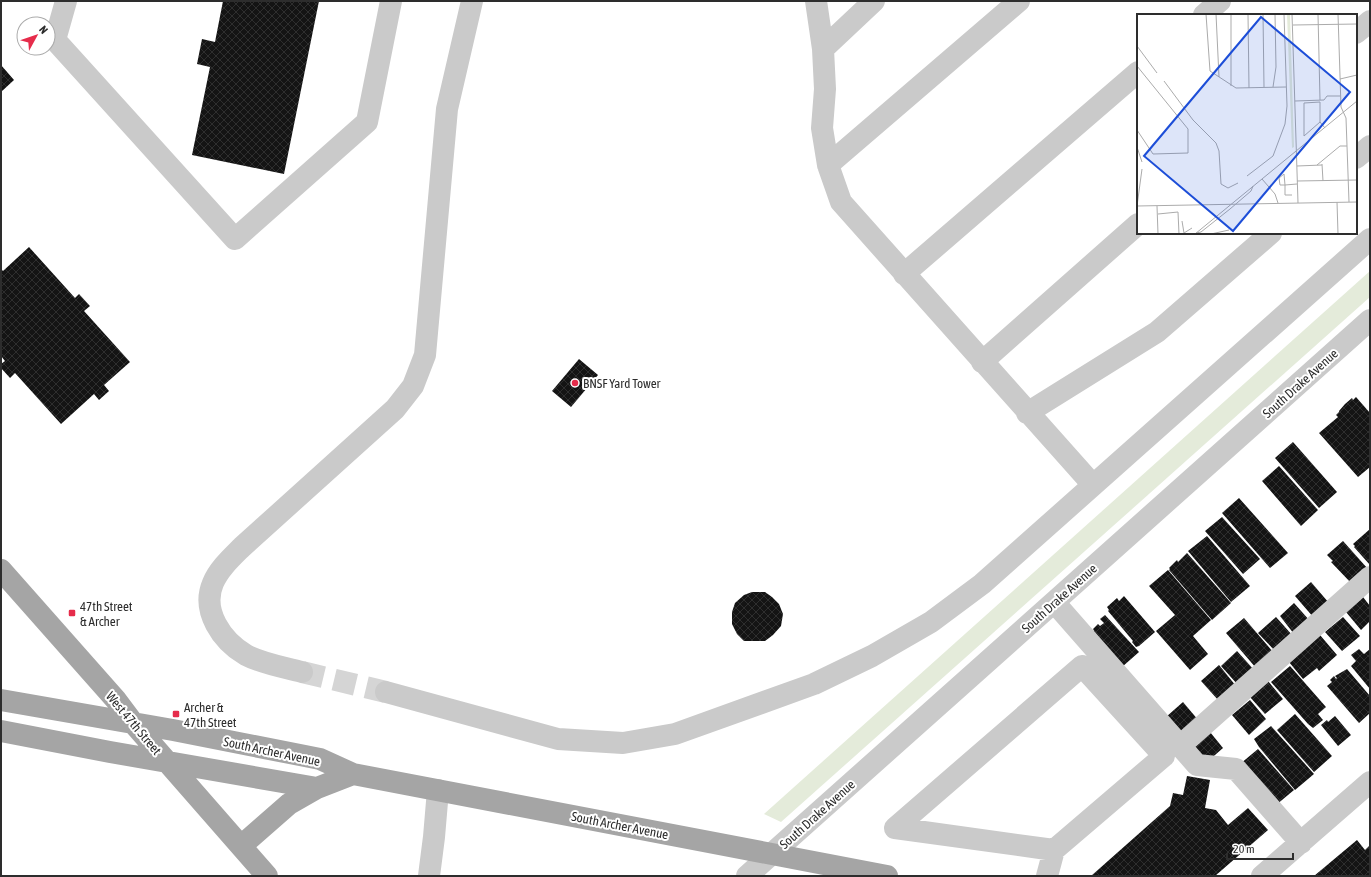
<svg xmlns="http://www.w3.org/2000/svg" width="1371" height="877" font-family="'Asap Condensed',sans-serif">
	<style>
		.green { fill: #e4ebda }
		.building { fill: url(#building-cross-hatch) }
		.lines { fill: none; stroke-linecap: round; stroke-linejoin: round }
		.minor-tunnel { stroke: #d5d5d5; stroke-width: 22; stroke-dasharray: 22 11; stroke-linecap: butt }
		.minor { stroke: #cacaca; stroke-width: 22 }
		.major { stroke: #a5a5a5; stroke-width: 22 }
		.poi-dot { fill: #e62c4b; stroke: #fff; stroke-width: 1.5 }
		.labels { text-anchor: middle; stroke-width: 4; stroke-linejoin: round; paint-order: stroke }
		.poi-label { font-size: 13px; fill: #2d2d2d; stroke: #fff; text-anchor: start }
		.street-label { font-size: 13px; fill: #2d2d2d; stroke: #fff }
		.inset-road { fill: none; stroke: #ababab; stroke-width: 1 }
		.view { fill: #1d4ed8; fill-opacity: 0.15; stroke: #1d4ed8; stroke-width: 2 }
		.inset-edge { fill: none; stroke: #2d2d2d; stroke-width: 2 }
	</style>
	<defs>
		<pattern id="building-cross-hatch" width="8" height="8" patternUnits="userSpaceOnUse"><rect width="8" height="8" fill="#141414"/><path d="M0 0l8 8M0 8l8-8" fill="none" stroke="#2e2e2e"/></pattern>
	</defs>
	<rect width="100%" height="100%" fill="#fff"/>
	<path class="green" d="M1370 271V297L781 822 764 814Z"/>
	<path class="building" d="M223 1H319L284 174 192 155 210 67 197 64 202 39 215 42Z
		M1 65 14 80 1 92Z
		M29 247 75 298 79 294 90 306 84 311 130 362 104 385 109 391 99 400 94 394 61 424 15 373 10 378 1 368V364L5 361 1 356V269L3 271Z
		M579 359 598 375 571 407 552 391Z
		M1356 397 1370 413V467L1358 477 1319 433 1338 417 1336 415 1339 412V411L1345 404 1352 398 1353 400Z
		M1293 442 1337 492 1319 508 1275 458Z
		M1279 466 1318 510 1301 526 1262 481Z
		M1239 498 1288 553 1270 568 1222 513Z
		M1222 517 1260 559 1243 574 1205 531Z
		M1370 529V565L1354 547 1355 546 1353 544Z
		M1207 536 1250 586 1231 602 1188 551Z
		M1343 541 1368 569 1351 583 1331 562 1333 561 1327 555Z
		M1187 553 1231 603 1212 620 1169 570 1170 569 1169 568 1177 560 1178 562Z
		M1168 570 1211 620 1193 636 1208 654 1190 670 1156 631 1175 615 1149 586Z
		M1311 582 1329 603 1314 618 1295 596Z
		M752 592H765L772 597 779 604 783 614 781 626 773 635 765 641H744L737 634 732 624V612L735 603 744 595Z
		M1124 596 1155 632 1139 646 1136 647 1132 642 1133 641 1108 611 1109 610 1107 607 1117 598 1119 601Z
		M1363 597 1370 606V621L1361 630 1346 612Z
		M1294 603 1310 621 1294 634 1280 616Z
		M1105 615 1139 652 1122 667 1092 632 1094 631 1093 629 1098 624 1100 626 1104 623 1100 619Z
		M1276 617 1293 636 1276 652 1258 633Z
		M1343 617 1360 636 1342 651 1325 632Z
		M1244 618 1274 653 1256 668 1226 633Z
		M1320 635 1337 655 1319 671 1317 668 1303 679 1289 662Z
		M1359 649 1364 654 1370 649V689L1351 666 1356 661 1351 655Z
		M1237 651 1255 671 1238 685 1221 666Z
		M1219 665 1236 686 1219 701 1201 681Z
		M1290 666 1326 707 1318 714 1323 720 1313 728 1308 724 1271 682Z
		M1347 669 1370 696V713L1359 723 1327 686 1332 682 1330 680 1334 676 1336 679 1337 678 1335 676Z
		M1268 681 1283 699 1265 714 1250 697Z
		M1250 700 1266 719 1249 735 1232 715Z
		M1183 702 1199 721 1182 736 1166 717Z
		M1295 714 1332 756 1314 772 1277 730Z
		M1335 716 1351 735 1338 746 1321 725 1327 720 1328 722Z
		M1271 726 1314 774 1295 790 1259 747 1254 739Z
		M1210 732 1223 748 1207 762 1194 746Z
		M1258 749 1294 790 1276 805 1240 764Z
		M1187 776 1210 780 1205 808 1216 810 1228 825 1248 808 1268 830 1215 876H1091L1170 806 1173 793 1183 795Z
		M1357 840 1365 850 1370 845V876H1314Z"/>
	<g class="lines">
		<path class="minor-tunnel" d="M302 672 386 692"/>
		<path class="minor" d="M66 1 55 40 235 239 367 122 391 1
			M816 1 823 49 825 89 822 128 828 165 841 202 1093 485
			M1204 15 1220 1
			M1356 33 1370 21
			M823 49 874 1
			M1356 158 1370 146
			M828 165 1019 1
			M904 274 1138 72
			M982 362 1138 224
			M1027 413 1157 332 1271 233
			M1054 602 1197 765 1236 769 1301 843
			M302 672C284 667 263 664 246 655 222 641 201 611 213 583 219 569 231 558 242 547L395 409 413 386 425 355 447 109 472 1
			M386 692 558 739 623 743 675 734 814 684 872 656 931 622 982 584 1370 239
			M1180 746 1370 577
			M429 876 434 837 438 790
			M747 876 1370 320
			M1047 876 1054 850 895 828 1082 666 1164 756 1054 850
			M1262 876 1370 782"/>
		<path class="major" d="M1 570 116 700 134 724 267 876
			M1 700 173 730 305 756 320 759 353 774 887 876
			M1 731 110 752 317 788 353 774
			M241 846 289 804 317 788"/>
	</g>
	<g class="poi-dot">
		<circle cx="575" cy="383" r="4"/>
		<rect x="68" y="609" width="8" height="8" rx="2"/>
		<rect x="172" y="710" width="8" height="8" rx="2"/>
	</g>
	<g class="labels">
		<g class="poi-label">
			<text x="583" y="388">BNSF Yard Tower</text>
			<text x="80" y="611">47th Street<tspan x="80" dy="15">&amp; Archer</tspan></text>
			<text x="184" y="712">Archer &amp;<tspan x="184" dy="15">47th Street</tspan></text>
		</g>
		<g class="street-label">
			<text transform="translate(1300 383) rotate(-42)" y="5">South Drake Avenue</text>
			<text transform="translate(1059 598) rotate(-42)" y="5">South Drake Avenue</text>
			<text transform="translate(134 723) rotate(50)" y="5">West 47th Street</text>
			<text transform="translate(272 751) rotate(12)" y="5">South Archer Avenue</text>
			<text transform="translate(817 814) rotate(-42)" y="5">South Drake Avenue</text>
			<text transform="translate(620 825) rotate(11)" y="5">South Archer Avenue</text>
		</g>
	</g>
	<g transform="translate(1137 14)">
		<rect width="220" height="220" fill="#fff"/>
		<path d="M150 0H153L157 133 155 134Z" fill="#e4ebda"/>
		<path class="inset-road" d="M69 0 73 57 99 74 149 73M79 0 82 63M94 0V72M111 0 112 74M126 0 127 73M155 0 161 189M181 0 183 86M201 0 204 93 209 104 212 188M156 11 220 10M0 32 20 59M0 52 51 115V139L16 140 0 116M203 65 220 61M27 67 56 106 79 129 82 137 84 170 91 174 101 169M136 73 139 53 138 0M158 87 187 86 190 82H203M183 108V88L167 89V122L183 108 188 114M0 133 5 148M185 150 186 167M180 151 203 132H210M160 152 185 151M147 160 148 171H143L142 164ZM110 162 136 142 148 110 150 92 147 0M125 165 138 180 141 189M160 167 220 166M155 181H148V171L160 170M200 188 201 220M0 192 5 155M0 192 220 188M20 192 21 220M21 200 41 198 42 220M45 207 47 219 55 214M59 219 64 218 93 195 114 177 116 172M58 220 220 87M74 220 92 216"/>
		<path class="view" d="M124 3 213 78 96 217 7 142Z"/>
		<rect width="220" height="220" class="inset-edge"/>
	</g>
	<rect width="1371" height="877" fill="none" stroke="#2d2d2d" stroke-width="4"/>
	<g transform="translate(36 36) rotate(50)"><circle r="19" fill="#ffffff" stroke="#ababab"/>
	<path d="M0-3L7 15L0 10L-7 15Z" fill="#e62c4b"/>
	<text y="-6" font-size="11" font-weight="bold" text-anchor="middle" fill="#2d2d2d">N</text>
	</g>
	<path d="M1227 853v6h66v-6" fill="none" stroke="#2d2d2d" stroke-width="2"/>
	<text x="1233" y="853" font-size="12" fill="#2d2d2d" stroke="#ffffff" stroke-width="3" paint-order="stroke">20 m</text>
</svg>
